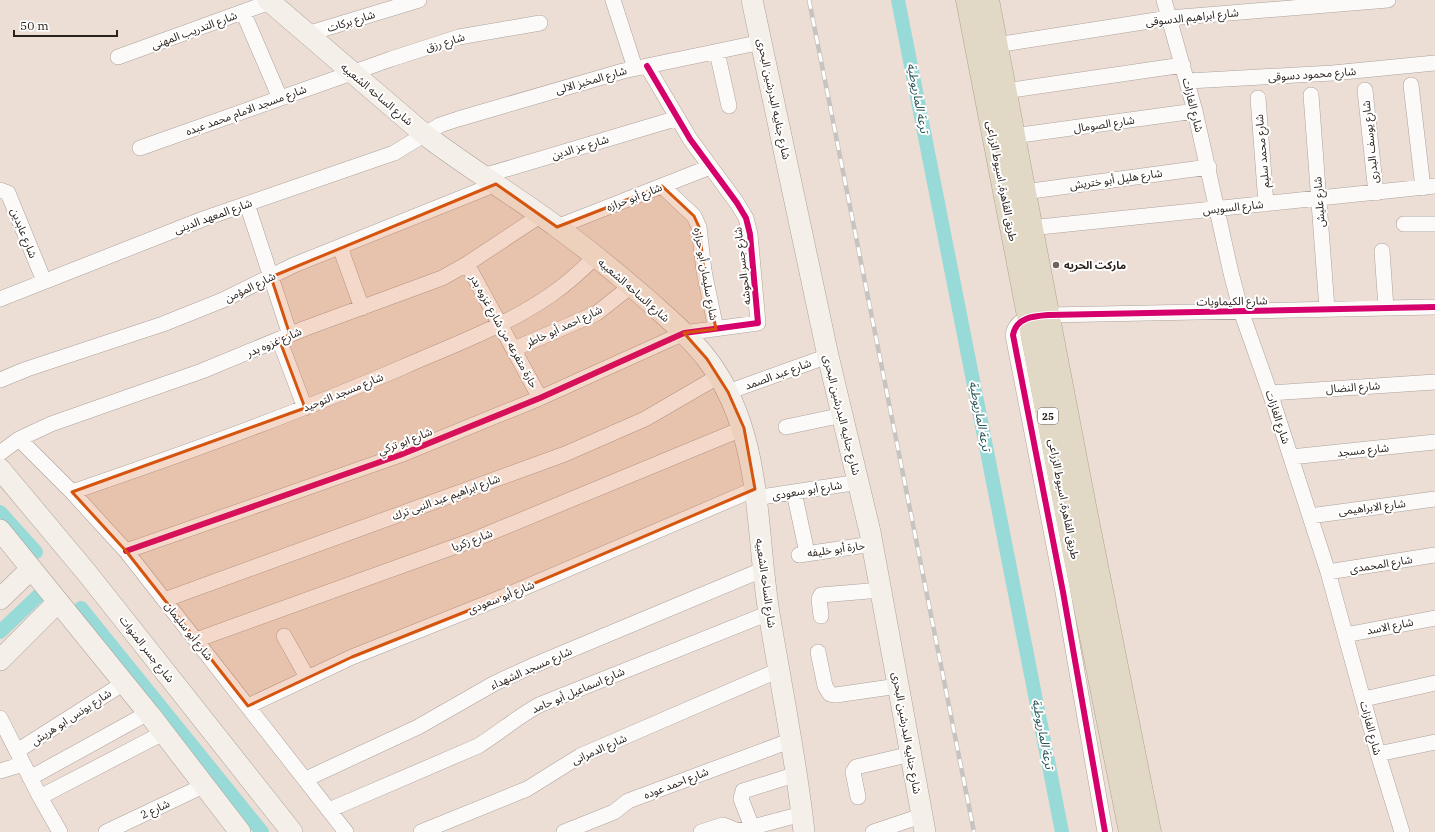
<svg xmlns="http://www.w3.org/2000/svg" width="1435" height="832" font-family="'IBM Plex Serif','Noto Sans Arabic',serif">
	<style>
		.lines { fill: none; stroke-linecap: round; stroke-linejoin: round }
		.canal { stroke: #97dad8; stroke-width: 14 }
		.street-casing { stroke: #aca29b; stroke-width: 16 }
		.secondary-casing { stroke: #aca29b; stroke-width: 22 }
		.highway-casing { stroke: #b0a38b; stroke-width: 23 }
		.street { stroke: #fcfaf9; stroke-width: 15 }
		.secondary { stroke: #f4f0e9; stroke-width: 21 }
		.highway { stroke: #e1d9c5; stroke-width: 22 }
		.rail-casing { stroke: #c7c3c0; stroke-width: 4.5 }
		.rail { stroke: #fff; stroke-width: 3; stroke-dasharray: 9; stroke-linecap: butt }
		.cycleway-casing { stroke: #fff; stroke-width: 8 }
		.cycleway { stroke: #d6006c; stroke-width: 6 }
		.marked { fill: #d5540e; fill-opacity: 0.2; stroke: #d5540e; stroke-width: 3; stroke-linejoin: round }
		.poi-dot { fill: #6f645d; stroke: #fff; stroke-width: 1.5 }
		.labels { text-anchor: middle; stroke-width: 4; stroke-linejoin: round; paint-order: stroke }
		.shield { fill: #fff; stroke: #6b6461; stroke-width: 1 }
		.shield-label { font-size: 10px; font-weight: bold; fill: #2b221d }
		.street-label { font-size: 11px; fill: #2b221d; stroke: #fff }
		.poi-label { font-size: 11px; font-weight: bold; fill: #2b221d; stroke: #fff; text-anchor: start }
		.water-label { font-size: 12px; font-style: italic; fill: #275556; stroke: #fff }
	</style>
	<rect width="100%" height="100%" fill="#ecded5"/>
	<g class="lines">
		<path class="canal" d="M898 0 1062 832
			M0 512 36 552
			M81 608 262 832
			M0 632 40 594"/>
		<defs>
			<path id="street" d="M613 0 635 68
				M1164 0 1195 111 1231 273 1241 311 1270 393 1328 572 1378 754 1402 832
				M243 12 280 98
				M307 34 419 0
				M996 45 1169 18 1388 0
				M717 52 729 106
				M118 57 270 2
				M1188 81 1333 73 1435 63
				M1411 85 1423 188
				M1365 90 1376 193
				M1005 91 1183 65
				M1311 95 1327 309
				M1258 98 1266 204
				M1013 136 1195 111
				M140 148 391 59 459 37 540 23
				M483 176 678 118
				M662 186 694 216 699 227 704 271 716 329
				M0 190 8 193 44 281
				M1024 192 1209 167
				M247 204 290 335
				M1404 224H1435
				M557 227 710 167
				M1030 228 1435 186
				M340 247 362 308
				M1382 251 1386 308
				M467 264 540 398
				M0 299 203 219 394 153 440 125 458 119 623 71 762 42
				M279 339 305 408
				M514 349 597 313 631 286
				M0 380 27 369 163 324 223 300 294 265 496 184
				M728 392 828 356
				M1270 393 1435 382
				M786 427 843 415
				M19 439 72 492 126 551 346 832
				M0 453 19 439 51 424 202 371 306 328 442 278 467 264 541 215
				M1291 457 1435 442
				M72 492C184 454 295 414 403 367 453 345 508 325 552 294 568 283 582 270 596 256
				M794 492 807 553
				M755 498 859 482
				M1310 516 1435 499
				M126 551 400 455 540 398 684 333 758 323 750 234 746 218 737 203 690 139 647 66
				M799 555 872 544
				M1328 572 1435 555
				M164 600 565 454 645 419 719 376
				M821 616 819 599 821 595 881 590
				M1345 635 1435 618
				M284 636 307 677
				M196 640 473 540 744 428
				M818 652 825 686 830 694 836 695 898 686
				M1364 699 1435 683
				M248 706 352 657 505 596 755 489
				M0 718 40 797 60 832
				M17 751 124 683
				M1378 754 1435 742
				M0 771 23 764
				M30 778 148 713
				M306 779 418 727 495 683 532 666 762 570
				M40 797 163 733
				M858 797 853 772 856 767 911 754
				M329 810 478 746C499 733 517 717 539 705L769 613
				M752 827 741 799 743 791 797 774
				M106 832 203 786
				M421 832 527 789 580 756 779 670
				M564 832 614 812 628 801 792 740
				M701 832 723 825 738 831 802 814
				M873 832 921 816
				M1105 832 1063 592 1013 335C1016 317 1035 316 1049 315L1435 307"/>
			<path id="secondary" d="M268 0 424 134C467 167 514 195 557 227 589 250 620 276 650 302 670 320 691 338 707 359 763 432 755 527 769 613 781 686 796 758 804 832
				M752 0 828 356 870 532 925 832
				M0 469 87 573 292 832
				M0 530 150 715 240 832
				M0 599 31 569
				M0 660 58 602"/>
			<path id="highway" d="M967 0 1072 543 1130 832
				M988 0C1040 278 1094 555 1150 832"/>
		</defs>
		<use href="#street" class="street-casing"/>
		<use href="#secondary" class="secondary-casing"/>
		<use href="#highway" class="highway-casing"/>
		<use href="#street" class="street"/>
		<use href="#secondary" class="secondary"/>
		<use href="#highway" class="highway"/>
		<defs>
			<path id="rail" d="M809 0 974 832"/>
		</defs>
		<use href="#rail" class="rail-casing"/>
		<use href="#rail" class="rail"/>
		<defs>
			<path id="cycleway" d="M126 551 400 455 540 398 684 333 758 323 750 234 746 218 737 203 690 139 647 66
				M1105 832 1063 592 1013 335C1016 317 1035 316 1049 315L1435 307"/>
		</defs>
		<use href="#cycleway" class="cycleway-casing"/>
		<use href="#cycleway" class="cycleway"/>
	</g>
	<path class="marked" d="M496 184 557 227 662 186 694 216 699 227 704 271 716 329 684 333 707 359 728 392 744 428 755 489 505 596 352 657 248 706 126 551 72 492 305 408 279 339 290 335 271 277Z"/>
	<circle class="poi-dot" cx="1056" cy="265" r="4"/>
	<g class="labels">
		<rect class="shield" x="1038" y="408" width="20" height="16" rx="3"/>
		<g class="shield-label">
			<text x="1048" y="420">25</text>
		</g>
		<g class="street-label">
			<text transform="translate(1192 17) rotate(-6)" y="4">شارع ابراهيم الدسوقى</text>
			<text transform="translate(351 21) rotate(-17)" y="4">شارع بركات</text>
			<text transform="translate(194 30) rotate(-20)" y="4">شارع التدريب المهنى</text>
			<text transform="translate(445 42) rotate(-17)" y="4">شارع رزق</text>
			<text transform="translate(1312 74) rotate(-4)" y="4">شارع محمود دسوقى</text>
			<text transform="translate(591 80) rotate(-16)" y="4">شارع المخبز الالى</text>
			<text transform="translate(377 94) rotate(40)" y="4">شارع الساحه الشعبيه</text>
			<text transform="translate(774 99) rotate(78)" y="4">شارع جنابيه البدرشين البحرى</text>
			<text transform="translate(1193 105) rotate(76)" y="4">شارع الغازات</text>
			<text transform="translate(246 110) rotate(-20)" y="4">شارع مسجد الامام محمد عبده</text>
			<text transform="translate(1104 124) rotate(-8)" y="4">شارع الصومال</text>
			<text transform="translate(1370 142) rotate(-96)" y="4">شارع يوسف البدرى</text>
			<text transform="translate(580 147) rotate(-17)" y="4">شارع عز الدين</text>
			<text transform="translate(1262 151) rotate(-95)" y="4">شارع محمد سليم</text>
			<text transform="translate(1116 179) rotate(-8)" y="4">شارع هليل أبو ختريش</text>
			<text transform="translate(1002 181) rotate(79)" y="4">طريق القاهرة, اسيوط الزراعى</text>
			<text transform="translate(634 197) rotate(-21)" y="4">شارع أبو حرازه</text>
			<text transform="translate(1319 202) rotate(-94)" y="4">شارع عليش</text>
			<text transform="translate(1233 207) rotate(-6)" y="4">شارع السويس</text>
			<text transform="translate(213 216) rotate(-20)" y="4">شارع المعهد الدينى</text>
			<text transform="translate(24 233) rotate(68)" y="4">شارع عابدين</text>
			<text transform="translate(742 266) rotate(-97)" y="4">شارع جسر الحوشه</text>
			<text transform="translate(706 274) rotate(80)" y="4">شارع سليمان أبو حرازه</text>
			<text transform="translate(250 287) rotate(-26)" y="4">شارع المؤمن</text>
			<text transform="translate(634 290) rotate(41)" y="4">شارع الساحه الشعبيه</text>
			<text transform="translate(1232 301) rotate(-1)" y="4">شارع الكيماويات</text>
			<text transform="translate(564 326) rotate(-25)" y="4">شارع احمد أبو خاطر</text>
			<text transform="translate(504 331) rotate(61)" y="4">حارة متفرعه من شارع غزوه بدر</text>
			<text transform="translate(274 342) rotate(-23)" y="4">شارع غزوه بدر</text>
			<text transform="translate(778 374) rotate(-20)" y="4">شارع عبد الصمد</text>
			<text transform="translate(1353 387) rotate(-4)" y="4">شارع النضال</text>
			<text transform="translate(343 392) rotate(-22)" y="4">شارع مسجد التوحيد</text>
			<text transform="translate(842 415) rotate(76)" y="4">شارع جنابيه البدرشين البحرى</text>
			<text transform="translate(1278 417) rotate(72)" y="4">شارع الغازات</text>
			<text transform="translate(405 441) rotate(-21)" y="4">شارع ابو تركي</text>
			<text transform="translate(1363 450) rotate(-6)" y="4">شارع مسجد</text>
			<text transform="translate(807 490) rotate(-9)" y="4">شارع أبو سعودى</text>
			<text transform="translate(446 497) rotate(-20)" y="4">شارع ابراهيم عبد النبى ترك</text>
			<text transform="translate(1064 499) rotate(79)" y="4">طريق القاهرة, اسيوط الزراعى</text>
			<text transform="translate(1372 507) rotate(-7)" y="4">شارع الابراهيمى</text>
			<text transform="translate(472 540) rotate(-21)" y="4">شارع زكريا</text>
			<text transform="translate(836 549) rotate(-8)" y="4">حارة أبو خليفه</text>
			<text transform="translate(1381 564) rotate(-9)" y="4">شارع المحمدى</text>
			<text transform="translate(766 583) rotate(82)" y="4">شارع الساحه الشعبيه</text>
			<text transform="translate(501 597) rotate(-22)" y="4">شارع أبو سعودى</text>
			<text transform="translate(1390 626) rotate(-11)" y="4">شارع الاسد</text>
			<text transform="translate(189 631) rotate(52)" y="4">شارع أبو سليمان</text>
			<text transform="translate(147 649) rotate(52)" y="4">شارع جسر المنوات</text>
			<text transform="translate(531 668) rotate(-24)" y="4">شارع مسجد الشهداء</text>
			<text transform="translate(578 690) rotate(-23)" y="4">شارع اسماعيل أبو حامد</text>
			<text transform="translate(71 717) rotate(-33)" y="4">شارع يونس ابو هريش</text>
			<text transform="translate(1371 728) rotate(75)" y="4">شارع الغازات</text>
			<text transform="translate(907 733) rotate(80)" y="4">شارع جنابيه البدرشين البحرى</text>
			<text transform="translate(599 749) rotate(-24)" y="4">شارع الدمرانى</text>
			<text transform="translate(676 783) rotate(-21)" y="4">شارع احمد عوده</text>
			<text transform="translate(155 809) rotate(-25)" y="4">شارع 2</text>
		</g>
		<g class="poi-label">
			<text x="1064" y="269">ماركت الحريه</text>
		</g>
		<g class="water-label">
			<text transform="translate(918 98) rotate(79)" y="4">ترعة الماريوطية</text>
			<text transform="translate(980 416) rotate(79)" y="4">ترعة الماريوطية</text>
			<text transform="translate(1043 734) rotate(79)" y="4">ترعة الماريوطية</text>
		</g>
	</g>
	<path d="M14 30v6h103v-6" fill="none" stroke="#2b221d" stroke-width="2"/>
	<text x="20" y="30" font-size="12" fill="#2b221d" stroke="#ffffff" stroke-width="3" paint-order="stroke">50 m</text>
</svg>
